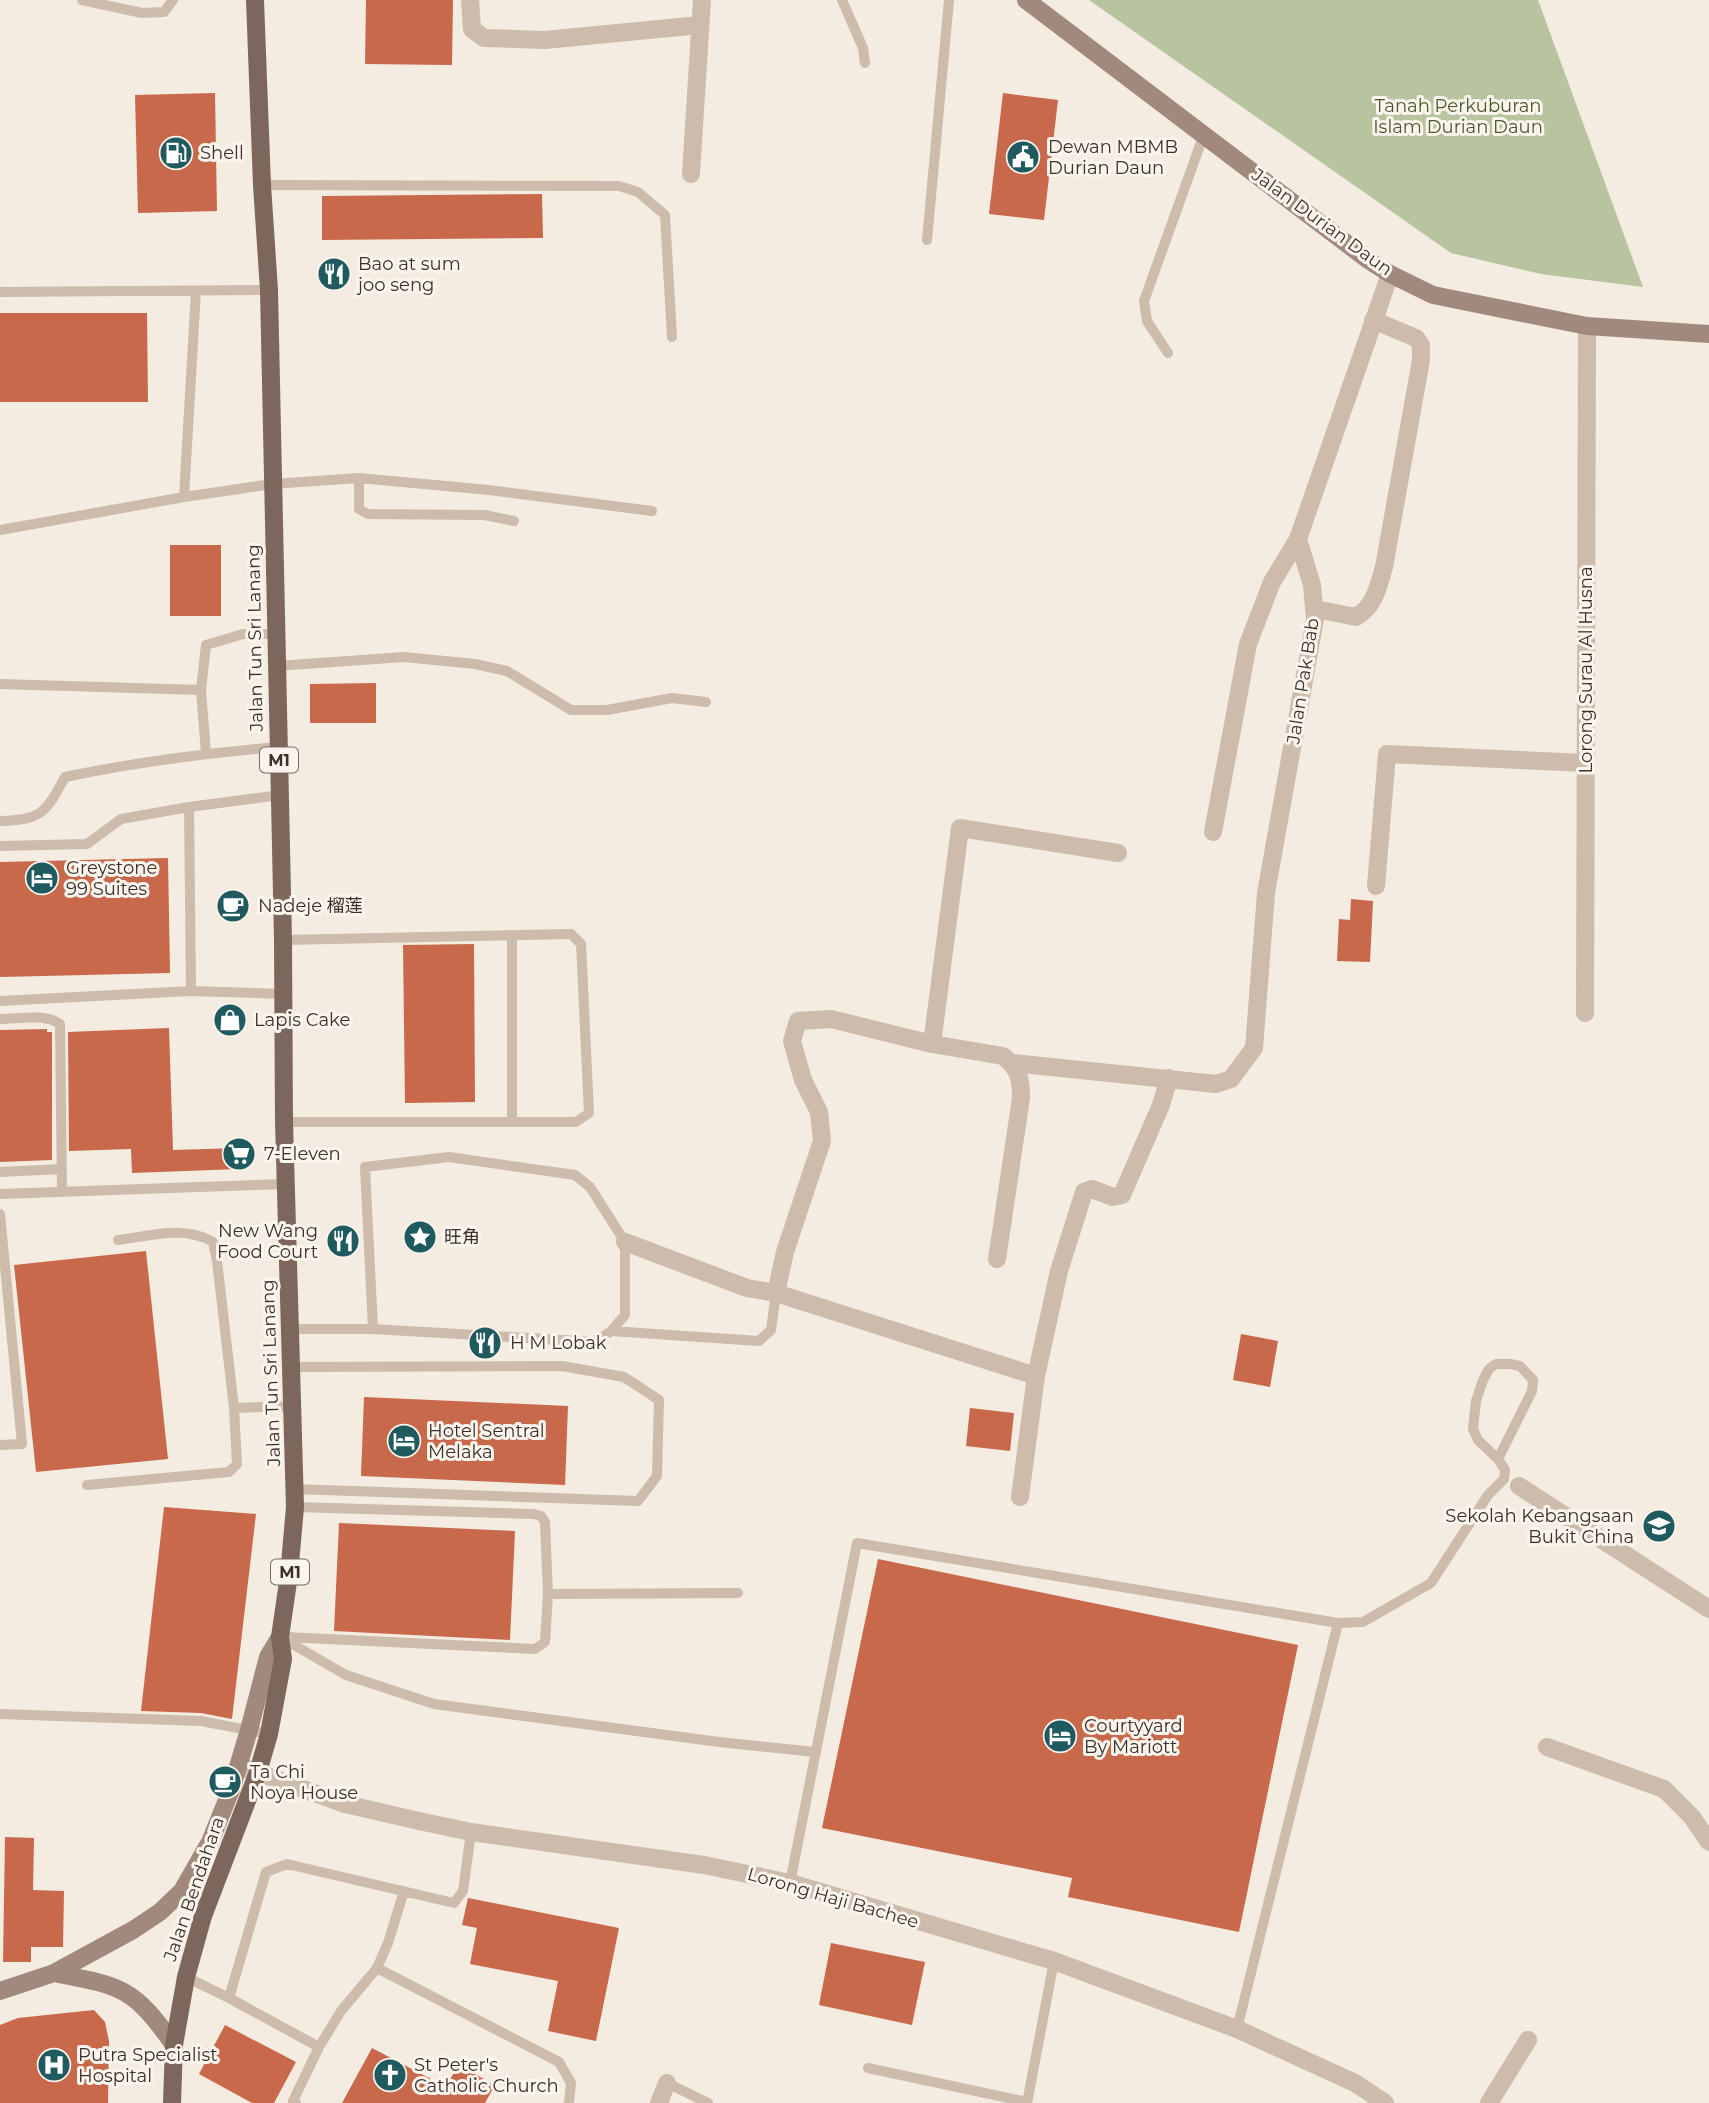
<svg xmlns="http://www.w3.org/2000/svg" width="1709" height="2103" font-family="Montserrat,'Noto Sans SC',sans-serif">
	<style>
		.green { fill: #b8c4a0 }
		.building { fill: #c8694b }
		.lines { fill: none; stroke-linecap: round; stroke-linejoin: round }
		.lane { stroke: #cdbbac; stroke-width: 10 }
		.street { stroke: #cdbbac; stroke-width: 18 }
		.secondary { stroke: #a18a7d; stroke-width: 18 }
		.primary { stroke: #7d675c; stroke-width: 18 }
		.labels { text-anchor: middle; stroke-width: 6; stroke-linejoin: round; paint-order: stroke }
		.shield { fill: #fbf5ee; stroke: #756b66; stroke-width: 2 }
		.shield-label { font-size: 16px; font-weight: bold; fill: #3b302b }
		.park-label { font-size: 18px; fill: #4a5a2e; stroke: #fbf5ee }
		.poi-label { font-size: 18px; fill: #3b302b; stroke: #fbf5ee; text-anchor: start }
		.street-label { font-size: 18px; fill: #3b302b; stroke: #fbf5ee }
	</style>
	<rect width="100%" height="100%" fill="#f4ebe1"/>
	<path class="green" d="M1089 0H1538L1643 287 1541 274 1451 253Z"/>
	<path class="building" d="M366 0H453L452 65 365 64Z
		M215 93 217 211 138 213 135 95Z
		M1003 93 1058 100 1044 220 989 214Z
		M542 194 543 238 322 240V196Z
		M0 313H147L148 402H0Z
		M170 545H221V616H170Z
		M376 683V723H310V684Z
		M168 858 170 973 0 977V862Z
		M1351 899 1373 901 1370 962 1337 961 1339 919 1350 920Z
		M474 944 475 1102 405 1103 403 945Z
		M169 1028 173 1150 238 1148 239 1169 132 1173 131 1149 69 1151 68 1032Z
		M47 1029V1032H52V1160L0 1162V1030Z
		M146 1251 168 1459 36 1472 14 1265Z
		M1241 1334 1278 1341 1270 1387 1233 1380Z
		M364 1397 568 1406 565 1485 361 1476Z
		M970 1408 1014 1413 1010 1451 966 1446Z
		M164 1507 256 1514 232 1719 201 1713 141 1711Z
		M339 1523 515 1531 510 1640 334 1631Z
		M878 1559 1298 1645 1239 1932 1068 1897 1072 1878 822 1828Z
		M5 1837 34 1838 33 1890 64 1891 63 1947H31V1962H3Z
		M468 1898 619 1928 596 2041 548 2031 558 1981 470 1964 477 1928 462 1925Z
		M831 1943 925 1962 912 2025 819 2005Z
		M94 2010 105 2022 109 2041 108 2103H0V2025L18 2018Z
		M225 2025 296 2062 274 2103H252L199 2074Z
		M372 2048 446 2087 458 2065 495 2085 485 2103H342Z"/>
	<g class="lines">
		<path class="lane" d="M82 0 142 13 164 12 173 0
			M842 0 863 48 865 63
			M262 185 619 186 638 192 665 215 672 337
			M927 240 949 0
			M0 292 269 290
			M1168 353 1147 321 1144 301 1204 134
			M359 478V509L368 514 484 515 514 521
			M184 497 196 291
			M0 530 184 497 272 484 359 478 489 490 652 511
			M277 666 404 657 475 664 507 671 571 710H607L672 698 706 702
			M0 684 201 690 206 645 243 634H276
			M201 690 206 753
			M189 807 191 991
			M0 821C42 820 46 812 65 777 136 762 207 753 279 747
			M0 846 87 844 121 819 189 807 280 795
			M512 936V1122
			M283 940 571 934 581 944 589 1113 576 1122H284
			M0 1001 191 991 283 994
			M0 1019C19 1019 44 1013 60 1024L62 1192
			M0 1172 62 1169
			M0 1194 286 1184
			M0 1214 22 1444 0 1445
			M118 1240C150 1236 184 1225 213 1242L217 1261 234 1408 293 1406
			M291 1329H373L596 1342 611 1331 625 1315V1242L590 1187 575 1175 449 1157 365 1167 373 1329
			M611 1331 759 1341 771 1330 776 1293
			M292 1367 562 1366 624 1377 659 1400 657 1476 638 1501 295 1489
			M87 1485 229 1472 237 1464 234 1408
			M295 1507 534 1514 541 1516 545 1522 548 1594 738 1593
			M280 1637 346 1675 434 1704 719 1742 815 1752
			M285 1637 535 1649 545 1642 548 1594
			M0 1714 201 1721 269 1734
			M790 1883 857 1543 1338 1623 1363 1622 1431 1583 1488 1495 1504 1479 1505 1470 1498 1459 1478 1440 1473 1429 1476 1401 1483 1380 1489 1369 1496 1364H1510L1520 1366 1533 1380 1532 1391 1498 1459
			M377 1968 559 2062 571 2083 569 2103
			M186 1977 229 1998 266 1872 287 1864 454 1903 463 1891 471 1832
			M229 1998 319 2047 341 2011 377 1968 388 1943 404 1891
			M1237 2029 1338 1623
			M868 2068 1027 2102
			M667 2083 708 2103
			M296 2103 293 2101 319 2047
			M1027 2103 1054 1961"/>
		<path class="street" d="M470 0 472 29 484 38 545 40 700 25
			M691 174 702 0
			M1315 609 1356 617C1375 606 1378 587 1384 567L1421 360V345L1416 338 1373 320
			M1213 832 1248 644 1272 582 1298 539
			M1376 886 1387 754 1586 763
			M1585 1013 1587 326
			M932 1044 960 828 1118 853
			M1012 1063 1216 1084 1231 1079 1254 1048 1266 893 1315 619 1312 585 1298 539 1390 274
			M625 1242 747 1288 776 1293 1036 1376
			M776 1293 785 1252 822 1141 819 1112 803 1080 792 1041 798 1021 831 1019 932 1044 1003 1056C1019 1069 1021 1078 1021 1098L997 1259
			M1519 1486 1709 1609
			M1020 1497 1036 1376 1059 1271 1084 1192 1092 1189 1113 1197 1122 1195 1161 1105 1169 1078
			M1547 1747 1664 1789 1692 1817 1709 1842
			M239 1766 345 1804 419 1821 471 1832 704 1865 790 1883 1054 1961 1237 2029 1355 2083 1385 2103
			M659 2103 667 2083
			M1489 2103 1528 2040"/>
		<path class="secondary" d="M1026 0 1367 259 1390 274 1433 295 1587 326 1709 334
			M54 1973C122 1986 133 1987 174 2045
			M0 1991 54 1973 133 1930 160 1912 182 1891 210 1842 231 1790 249 1730 268 1657 280 1637"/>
		<path class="primary" d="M172 2103 174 2045 186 1977 203 1916 258 1772 269 1734 283 1659 280 1637 289 1575 295 1507 284 1122 283 940 269 290 262 185 255 0"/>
	</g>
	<defs>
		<symbol id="fuel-disc" viewBox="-11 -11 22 22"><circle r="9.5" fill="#1f5a5e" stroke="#fbf5ee"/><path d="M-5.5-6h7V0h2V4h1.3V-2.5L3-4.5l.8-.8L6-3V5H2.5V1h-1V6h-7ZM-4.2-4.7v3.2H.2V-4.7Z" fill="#fff"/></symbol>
		<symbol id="civic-disc" viewBox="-11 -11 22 22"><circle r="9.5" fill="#1f5a5e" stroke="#fbf5ee"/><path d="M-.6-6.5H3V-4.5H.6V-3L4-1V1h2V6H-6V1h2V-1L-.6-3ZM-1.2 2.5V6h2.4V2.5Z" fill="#fff"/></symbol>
		<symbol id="restaurant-disc" viewBox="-11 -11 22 22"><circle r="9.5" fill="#1f5a5e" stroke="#fbf5ee"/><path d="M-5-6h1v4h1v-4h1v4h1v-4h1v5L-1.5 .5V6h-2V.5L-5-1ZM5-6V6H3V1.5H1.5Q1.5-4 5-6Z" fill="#fff"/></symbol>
		<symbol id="hotel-disc" viewBox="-11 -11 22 22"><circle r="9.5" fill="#1f5a5e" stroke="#fbf5ee"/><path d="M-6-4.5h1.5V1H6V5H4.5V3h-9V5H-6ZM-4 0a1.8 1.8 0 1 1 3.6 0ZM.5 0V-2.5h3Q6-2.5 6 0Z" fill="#fff"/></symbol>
		<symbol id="cafe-disc" viewBox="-11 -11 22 22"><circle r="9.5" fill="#1f5a5e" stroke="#fbf5ee"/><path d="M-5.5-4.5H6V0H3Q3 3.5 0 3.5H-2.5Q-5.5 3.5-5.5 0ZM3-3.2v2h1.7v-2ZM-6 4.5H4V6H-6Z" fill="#fff"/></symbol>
		<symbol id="shop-disc" viewBox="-11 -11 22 22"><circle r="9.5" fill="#1f5a5e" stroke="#fbf5ee"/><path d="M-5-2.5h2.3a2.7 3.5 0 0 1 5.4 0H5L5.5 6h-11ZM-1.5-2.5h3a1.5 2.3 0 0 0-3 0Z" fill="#fff"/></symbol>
		<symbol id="supermarket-disc" viewBox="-11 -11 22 22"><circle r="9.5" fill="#1f5a5e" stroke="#fbf5ee"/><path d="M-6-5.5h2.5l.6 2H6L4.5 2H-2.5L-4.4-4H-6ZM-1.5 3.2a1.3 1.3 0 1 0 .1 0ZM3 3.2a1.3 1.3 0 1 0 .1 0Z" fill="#fff"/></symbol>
		<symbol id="sight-disc" viewBox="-11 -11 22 22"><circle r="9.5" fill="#1f5a5e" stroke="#fbf5ee"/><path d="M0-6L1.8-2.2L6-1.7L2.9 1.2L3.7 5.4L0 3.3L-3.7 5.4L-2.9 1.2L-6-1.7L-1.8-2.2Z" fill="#fff"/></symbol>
		<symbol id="school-disc" viewBox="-11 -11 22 22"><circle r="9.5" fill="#1f5a5e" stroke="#fbf5ee"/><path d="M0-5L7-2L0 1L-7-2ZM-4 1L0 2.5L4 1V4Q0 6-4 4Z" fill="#fff"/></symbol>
		<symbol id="hospital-disc" viewBox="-11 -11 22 22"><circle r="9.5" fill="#1f5a5e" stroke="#fbf5ee"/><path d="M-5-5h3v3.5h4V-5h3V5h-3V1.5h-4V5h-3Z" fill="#fff"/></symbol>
		<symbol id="church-disc" viewBox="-11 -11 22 22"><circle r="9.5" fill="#1f5a5e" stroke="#fbf5ee"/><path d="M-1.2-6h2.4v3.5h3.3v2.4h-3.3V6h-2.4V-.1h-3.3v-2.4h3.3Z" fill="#fff"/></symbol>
	</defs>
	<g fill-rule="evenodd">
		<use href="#fuel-disc" x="157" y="134" width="38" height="38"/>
		<use href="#civic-disc" x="1004" y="138" width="38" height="38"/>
		<use href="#restaurant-disc" x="315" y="255" width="38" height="38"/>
		<use href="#hotel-disc" x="23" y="859" width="38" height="38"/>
		<use href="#cafe-disc" x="214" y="887" width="38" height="38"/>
		<use href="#shop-disc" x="211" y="1001" width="38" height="38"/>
		<use href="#supermarket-disc" x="220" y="1135" width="38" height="38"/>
		<use href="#sight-disc" x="401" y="1218" width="38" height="38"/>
		<use href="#restaurant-disc" x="324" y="1222" width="38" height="38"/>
		<use href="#restaurant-disc" x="466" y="1324" width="38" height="38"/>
		<use href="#hotel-disc" x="385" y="1422" width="38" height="38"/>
		<use href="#school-disc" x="1640" y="1507" width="38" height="38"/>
		<use href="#hotel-disc" x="1041" y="1717" width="38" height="38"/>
		<use href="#cafe-disc" x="206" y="1763" width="38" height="38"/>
		<use href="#hospital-disc" x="35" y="2046" width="38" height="38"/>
		<use href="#church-disc" x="371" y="2056" width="38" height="38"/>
	</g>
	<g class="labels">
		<g class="shield">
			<rect x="260" y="747.5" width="38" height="25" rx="5"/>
			<rect x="271" y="1559.5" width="38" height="25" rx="5"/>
		</g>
		<g class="shield-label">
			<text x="279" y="766">M1</text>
			<text x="290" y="1578">M1</text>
		</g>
		<g class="park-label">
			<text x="1458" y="112">Tanah Perkuburan<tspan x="1458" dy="21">Islam Durian Daun</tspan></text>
		</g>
		<g class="poi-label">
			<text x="1048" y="153">Dewan MBMB<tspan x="1048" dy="21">Durian Daun</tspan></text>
			<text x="200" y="159">Shell</text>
			<text x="358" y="270">Bao at sum<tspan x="358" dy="21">joo seng</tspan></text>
			<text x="66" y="874">Greystone<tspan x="66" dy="21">99 Suites</tspan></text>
			<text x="258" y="912">Nadeje 榴莲</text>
			<text x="254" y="1026">Lapis Cake</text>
			<text x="264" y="1160">7-Eleven</text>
			<text x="318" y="1237" text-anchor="end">New Wang<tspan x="318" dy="21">Food Court</tspan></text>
			<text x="444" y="1243">旺角</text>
			<text x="510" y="1349">H M Lobak</text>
			<text x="428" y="1437">Hotel Sentral<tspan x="428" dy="21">Melaka</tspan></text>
			<text x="1634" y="1522" text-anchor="end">Sekolah Kebangsaan<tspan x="1634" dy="21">Bukit China</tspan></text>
			<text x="1084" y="1732">Courtyyard<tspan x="1084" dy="21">By Mariott</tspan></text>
			<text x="250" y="1778">Ta Chi<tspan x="250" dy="21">Noya House</tspan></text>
			<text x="78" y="2061">Putra Specialist<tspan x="78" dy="21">Hospital</tspan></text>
			<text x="414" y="2071">St Peter's<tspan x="414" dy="21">Catholic Church</tspan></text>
		</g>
		<g class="street-label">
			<text transform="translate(1322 222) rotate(36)" y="6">Jalan Durian Daun</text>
			<text transform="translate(255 638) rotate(-91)" y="6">Jalan Tun Sri Lanang</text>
			<text transform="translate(1586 670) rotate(-90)" y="6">Lorong Surau Al Husna</text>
			<text transform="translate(1303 681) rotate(-81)" y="6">Jalan Pak Bab</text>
			<text transform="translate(271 1373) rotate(-92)" y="6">Jalan Tun Sri Lanang</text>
			<text transform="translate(194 1889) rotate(-71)" y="6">Jalan Bendahara</text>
			<text transform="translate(833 1898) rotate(16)" y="6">Lorong Haji Bachee</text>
		</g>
	</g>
</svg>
